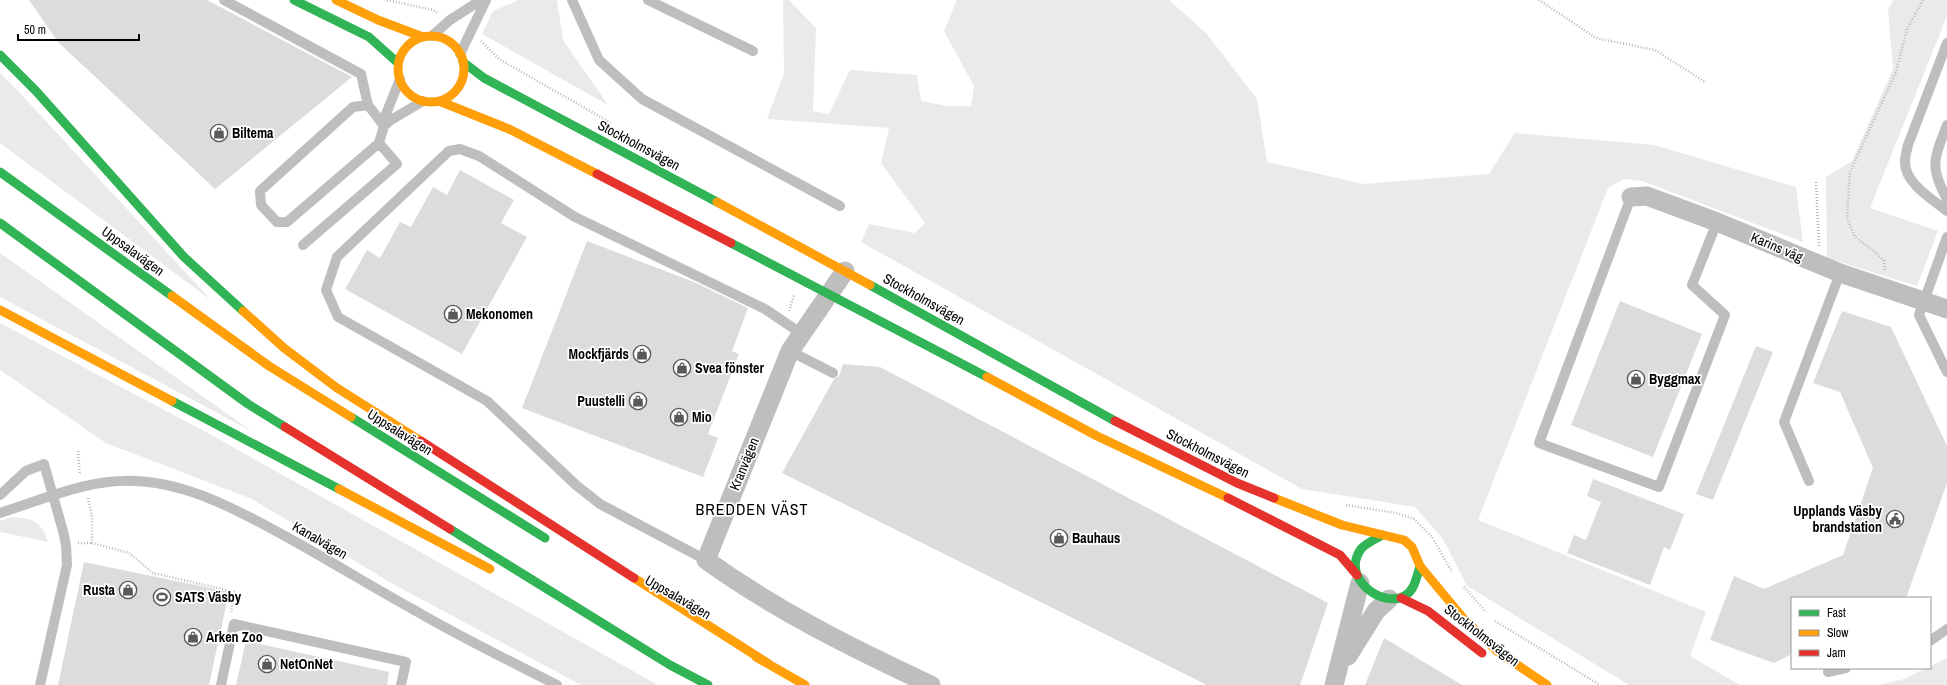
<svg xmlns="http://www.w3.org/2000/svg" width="1947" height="685" font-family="'Archivo Narrow',sans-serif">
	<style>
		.green { fill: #eaeaea }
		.building { fill: #dcdcdc }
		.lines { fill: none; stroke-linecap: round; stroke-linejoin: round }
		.path { stroke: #b8b8b8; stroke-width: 2.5; stroke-dasharray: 1 2; stroke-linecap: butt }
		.lane { stroke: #bebebe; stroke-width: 10 }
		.street { stroke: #bebebe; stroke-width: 19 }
		.fast { stroke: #30b455; stroke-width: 9 }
		.slow { stroke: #ff9f0a; stroke-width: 9 }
		.jam { stroke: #e5322d; stroke-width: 9 }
		.labels { text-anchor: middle; stroke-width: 3.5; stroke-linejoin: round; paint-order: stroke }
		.poi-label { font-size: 14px; font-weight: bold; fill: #000; stroke: #fff; text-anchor: start }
		.street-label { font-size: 14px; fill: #000; stroke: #fff }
		.quarter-label { font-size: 16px; letter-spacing: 1px; fill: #000; stroke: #fff }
	</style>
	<rect width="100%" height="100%" fill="#fff"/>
	<path class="green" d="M519 0H557L563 40 608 105 482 34 493 11Z
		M783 0H789L816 28 813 111 829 114 850 70 917 75 921 101 947 106H971L974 86 944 31 957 0H1169L1206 33 1257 99 1267 162 1364 184 1489 174 1515 133 1654 145 1796 187 1803 242 1642 181 1624 179 1608 188 1478 520 1706 612 1690 656 1740 685H1629L1467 586 1443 539 1415 507 1302 489 861 242 869 224 915 233 925 223 881 163 889 128 767 119 784 74Z
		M1894 0H1947V16L1870 208 1938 231 1917 286 1827 258 1826 177 1852 161 1893 69 1888 9Z
		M0 73 19 92 211 300 0 143Z
		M0 253 253 432 0 297Z
		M0 323 204 431 658 685H581L393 584 252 499 106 443 0 370Z
		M11 517C33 519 40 519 48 542L0 532V521Z
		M1947 658V685H1878L1904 679Z"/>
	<path class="building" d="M29 0H207L352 77 215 189 58 42Z
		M460 170 514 200 501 223 527 237 462 354 345 289 367 250 380 258 400 222 411 227 433 187 447 195Z
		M587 241 694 282 748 308 732 351 739 354 708 434 718 438 703 477 522 408Z
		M1620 301 1702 334 1653 457 1571 425Z
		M1842 311 1891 327 1947 446V483L1906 598H1792V654L1774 663 1710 640 1734 576 1764 589 1843 555 1873 468 1840 392 1813 383Z
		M1756 346 1773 352 1713 500 1696 494Z
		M843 364 880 367 1328 603 1300 685H1207L782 473 834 379 839 376Z
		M1593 479 1684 514 1670 550 1664 547 1650 585 1567 553 1574 535 1586 540 1601 502 1587 496Z
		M84 562 229 592 209 685H58Z
		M1384 638 1462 685H1365Z
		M246 641 389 672 387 685H236Z"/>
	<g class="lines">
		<path class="path" d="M387 0 433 10 438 13
			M1539 0 1596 38 1655 50 1705 82
			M481 41 499 59 611 123
			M1816 182 1819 246
			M1885 270 1884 261 1874 251 1855 237 1847 218 1850 172 1896 72 1907 29 1923 0
			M789 311 794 295
			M78 451 80 475
			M88 498 92 517V543L129 553 153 573 235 592 231 612
			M1346 505 1396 513 1414 519 1432 537 1452 572
			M78 543H92
			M1464 587 1486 612
			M1495 621 1600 685"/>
		<path class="lane" d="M224 0 361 74 368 105
			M572 0 599 60 642 99 840 206
			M648 0 753 51
			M432 36 450 20 481 0
			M1947 43 1908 145C1907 150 1905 156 1905 161 1904 183 1932 199 1947 211
			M460 54 486 0
			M381 121 386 114 400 79
			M1947 125C1934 159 1929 166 1947 199
			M384 126 368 105 353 107 260 191 261 205 277 222H287L379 143 384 126 391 120 423 101
			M1631 197 1539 443 1659 487 1725 315 1692 285 1717 222
			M1947 237 1919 315 1947 372
			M303 245 397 164 379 143
			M790 351 833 373
			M1809 481 1784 422 1840 273
			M0 495 26 471 44 464 63 531 66 545 67 565 40 685
			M0 513C44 499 90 478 137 481 191 484 239 511 285 536 329 560 372 587 416 611 462 638 510 661 557 685
			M706 560 600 504 576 485 487 401 338 317 326 290 337 257 449 151 460 149 479 156 575 217 765 309 802 334
			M1930 641 1947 629
			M1828 672 1846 668
			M221 685 234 624 406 662 401 685"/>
		<path class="street" d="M1631 197 1647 196 1717 222 1840 273 1947 309
			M845 271 790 351 706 560C777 611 852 648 931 685
			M1348 656 1376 611 1389 599
			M1334 685 1360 583"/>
		<path class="fast" d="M294 0 369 37 398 63
			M0 55 36 91 184 257 243 311
			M463 62 484 78 717 202
			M0 172 172 296
			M0 223 248 404 285 427
			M731 243 987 377
			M870 285 1115 421
			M172 401 339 489
			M351 417 545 538
			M450 529 670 665 708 685
			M1382 535C1376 539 1366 543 1361 549 1337 582 1396 618 1413 587 1416 581 1418 573 1420 566"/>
		<path class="slow" d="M336 0 378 20 423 37
			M398 69a33 33 0 1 1 66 0a33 33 0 1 1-66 0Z
			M439 101 509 129 597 174
			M717 202 870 285
			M172 296 269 366 351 417
			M0 310 172 401
			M243 311 284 348 337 388 421 441
			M987 377 1097 436 1228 498
			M339 489 490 569
			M1274 498 1342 525 1404 540 1412 547 1420 566 1464 619 1497 651 1547 685
			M634 578 769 664
			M756 657 805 685"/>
		<path class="jam" d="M597 174 731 243
			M1115 421 1237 483 1274 498
			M285 427 450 529
			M421 441 634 578
			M1228 498 1340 555 1357 575
			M1401 598 1428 611 1482 653"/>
	</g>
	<defs>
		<symbol id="shop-ring" viewBox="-11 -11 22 22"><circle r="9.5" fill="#fff" stroke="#595959" stroke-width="1.5"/><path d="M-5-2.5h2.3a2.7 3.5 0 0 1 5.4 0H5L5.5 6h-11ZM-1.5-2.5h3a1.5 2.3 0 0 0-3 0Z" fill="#595959"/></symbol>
		<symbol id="civic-ring" viewBox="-11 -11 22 22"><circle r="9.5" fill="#fff" stroke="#595959" stroke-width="1.5"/><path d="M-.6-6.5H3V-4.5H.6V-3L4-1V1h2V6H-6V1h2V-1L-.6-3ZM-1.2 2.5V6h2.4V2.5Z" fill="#595959"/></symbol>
		<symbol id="stadium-ring" viewBox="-11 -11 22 22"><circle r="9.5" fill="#fff" stroke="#595959" stroke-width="1.5"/><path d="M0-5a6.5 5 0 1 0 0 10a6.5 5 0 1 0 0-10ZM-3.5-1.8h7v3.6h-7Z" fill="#595959"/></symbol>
	</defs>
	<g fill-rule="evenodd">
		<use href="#shop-ring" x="209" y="123" width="20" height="20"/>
		<use href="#shop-ring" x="443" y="304" width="20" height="20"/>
		<use href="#shop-ring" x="632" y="344" width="20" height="20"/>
		<use href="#shop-ring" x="672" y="358" width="20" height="20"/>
		<use href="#shop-ring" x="1626" y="369" width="20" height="20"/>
		<use href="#shop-ring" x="628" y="391" width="20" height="20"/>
		<use href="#shop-ring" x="669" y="407" width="20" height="20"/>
		<use href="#civic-ring" x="1885" y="509" width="20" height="20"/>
		<use href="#shop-ring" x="1049" y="528" width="20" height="20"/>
		<use href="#shop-ring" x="118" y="580" width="20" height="20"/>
		<use href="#stadium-ring" x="152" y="587" width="20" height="20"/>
		<use href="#shop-ring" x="183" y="627" width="20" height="20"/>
		<use href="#shop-ring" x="257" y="654" width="20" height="20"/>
	</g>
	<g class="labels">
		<g class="poi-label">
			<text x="232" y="138">Biltema</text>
			<text x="466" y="319">Mekonomen</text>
			<text x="629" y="359" text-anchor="end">Mockfjärds</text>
			<text x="695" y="373">Svea fönster</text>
			<text x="1649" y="384">Byggmax</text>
			<text x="625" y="406" text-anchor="end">Puustelli</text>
			<text x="692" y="422">Mio</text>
			<text x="1882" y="516" text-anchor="end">Upplands Väsby<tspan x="1882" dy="16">brandstation</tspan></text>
			<text x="1072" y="543">Bauhaus</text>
			<text x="115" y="595" text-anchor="end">Rusta</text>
			<text x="175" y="602">SATS Väsby</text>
			<text x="206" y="642">Arken Zoo</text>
			<text x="280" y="669">NetOnNet</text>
		</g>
		<g class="street-label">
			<text transform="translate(639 145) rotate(28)" y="5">Stockholmsvägen</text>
			<text transform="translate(1777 247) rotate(23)" y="5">Karins väg</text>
			<text transform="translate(133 251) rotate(36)" y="5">Uppsalavägen</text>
			<text transform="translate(924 299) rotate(29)" y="5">Stockholmsvägen</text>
			<text transform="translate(400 432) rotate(32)" y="5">Uppsalavägen</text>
			<text transform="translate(1208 453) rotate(27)" y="5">Stockholmsvägen</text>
			<text transform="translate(744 464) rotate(-68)" y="5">Kranvägen</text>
			<text transform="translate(320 540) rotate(30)" y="5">Kanalvägen</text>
			<text transform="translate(678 597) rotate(30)" y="5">Uppsalavägen</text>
			<text transform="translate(1482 635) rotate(38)" y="5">Stockholmsvägen</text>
		</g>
		<g class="quarter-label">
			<text x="752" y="515">BREDDEN VÄST</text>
		</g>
	</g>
	<rect x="1791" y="597" width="140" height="72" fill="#ffffff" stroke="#999999"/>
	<rect x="1799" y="610" width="20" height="6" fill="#30b455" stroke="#999999"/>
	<text x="1827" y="617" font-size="12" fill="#000000">Fast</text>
	<rect x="1799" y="630" width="20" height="6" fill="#ff9f0a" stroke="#999999"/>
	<text x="1827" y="637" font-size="12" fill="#000000">Slow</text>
	<rect x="1799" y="650" width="20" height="6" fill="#e5322d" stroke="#999999"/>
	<text x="1827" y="657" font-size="12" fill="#000000">Jam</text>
	<path d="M18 34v6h121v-6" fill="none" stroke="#000000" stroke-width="2"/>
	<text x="24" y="34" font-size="12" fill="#000000" stroke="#ffffff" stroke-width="3" paint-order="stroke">50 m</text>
</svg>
